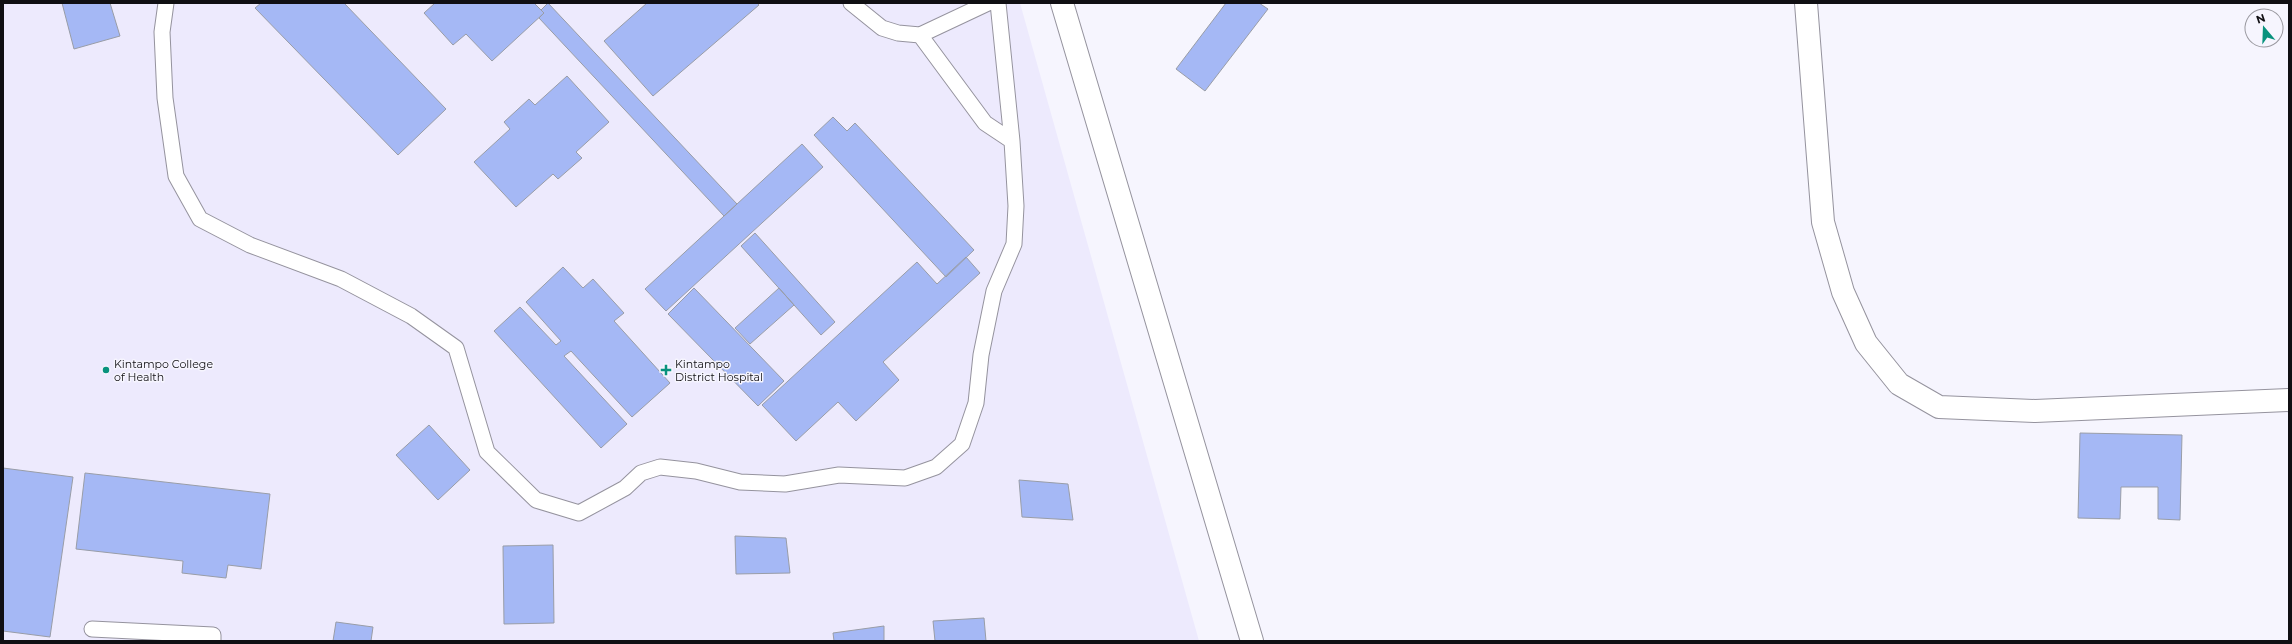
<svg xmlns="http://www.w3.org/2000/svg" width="2292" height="644" font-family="Montserrat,sans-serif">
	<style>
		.built { fill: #edeafd }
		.building { fill: #a5b8f5; stroke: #999da7 }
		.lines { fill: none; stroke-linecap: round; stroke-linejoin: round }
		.service-casing { stroke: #95939e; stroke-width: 17 }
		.minor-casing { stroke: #95939e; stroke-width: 24 }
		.service { stroke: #fff; stroke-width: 15 }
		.minor { stroke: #fff; stroke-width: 22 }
		.poi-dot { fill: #08927d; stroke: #f6f5fe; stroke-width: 1.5 }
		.labels { text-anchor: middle; stroke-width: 3; stroke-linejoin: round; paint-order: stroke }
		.poi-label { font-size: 11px; fill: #100f13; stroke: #f6f5fe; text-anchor: start }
	</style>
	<rect width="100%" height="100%" fill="#f6f5fe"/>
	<path class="built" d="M3 3H1020L1199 641H3Z"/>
	<path class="building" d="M62 3H110L120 36 74 49Z
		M261 3H344L446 109 398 155 255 8Z
		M435 3H534L544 13 492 61 466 34 453 45 424 13Z
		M548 3 737 204 724 216 539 18 544 13 541 10Z
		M647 3H757L759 5 653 96 604 41Z
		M1226 3H1259L1268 9 1205 91 1176 69Z
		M567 76 609 122 576 152 582 158 558 179 553 174 516 207 474 162 510 129 504 122 529 99 535 105Z
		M833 117 847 131 855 123 974 250 946 277 814 135Z
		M802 144 823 167 666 311 645 289Z
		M755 233 835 322 821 335 741 246Z
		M966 257 980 273 883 362 899 380 856 421 838 402 796 441 762 405 917 262 937 284Z
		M563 267 583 288 593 279 624 313 614 321 670 383 632 417 571 351 564 356 627 424 601 448 494 331 520 307 556 345 561 341 526 302Z
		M694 288 784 381 758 406 668 314Z
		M779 288 794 305 750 344 735 328Z
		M429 425 470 470 438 500 396 455Z
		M2080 433 2182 435 2180 520 2158 519V487H2121L2120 519 2078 518Z
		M3 468 73 477 50 637 3 631Z
		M85 473 270 494 261 569 228 565 226 578 182 573 183 561 76 549Z
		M1019 480 1068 484 1073 520 1022 517Z
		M735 536 786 538 790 573 736 574Z
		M553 545 554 623 504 624 503 546Z
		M984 618 986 641H935L933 621Z
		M336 622 373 627 371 641H333Z
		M884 626V641H834L833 633Z"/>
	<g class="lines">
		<defs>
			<path id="service" d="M166 3 162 32 165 98 176 176 200 219 250 245 341 279 411 316 456 348 487 452 536 500 579 513 625 488 641 473 660 467 696 471 740 482 785 484 839 475 905 478 936 467 962 444 976 403 981 355 994 291 1014 244 1016 206 1012 141 998 3
				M851 3 882 28 898 33 920 35 988 3
				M920 35 985 123 1012 141
				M92 629 213 635V641"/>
			<path id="minor" d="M1062 3 1252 641
				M1806 3 1823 222 1843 292 1866 343 1899 384 1939 407 2035 411 2289 400"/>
		</defs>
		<use href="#service" class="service-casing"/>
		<use href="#minor" class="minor-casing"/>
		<use href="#service" class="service"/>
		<use href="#minor" class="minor"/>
	</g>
	<g class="poi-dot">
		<circle cx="106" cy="370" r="4"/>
		<path d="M664 364h4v4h4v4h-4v4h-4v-4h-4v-4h4z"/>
	</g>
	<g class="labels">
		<g class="poi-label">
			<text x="114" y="368">Kintampo College<tspan x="114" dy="13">of Health</tspan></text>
			<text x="675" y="368">Kintampo<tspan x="675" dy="13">District Hospital</tspan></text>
		</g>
	</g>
	<rect width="2292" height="644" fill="none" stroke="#100f13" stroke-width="8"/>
	<g transform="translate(2264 28) rotate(341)"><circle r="19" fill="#f6f5fe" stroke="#9a99a0"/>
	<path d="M0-3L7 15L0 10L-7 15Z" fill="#08927d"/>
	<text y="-6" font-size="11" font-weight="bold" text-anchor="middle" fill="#100f13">N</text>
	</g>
</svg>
